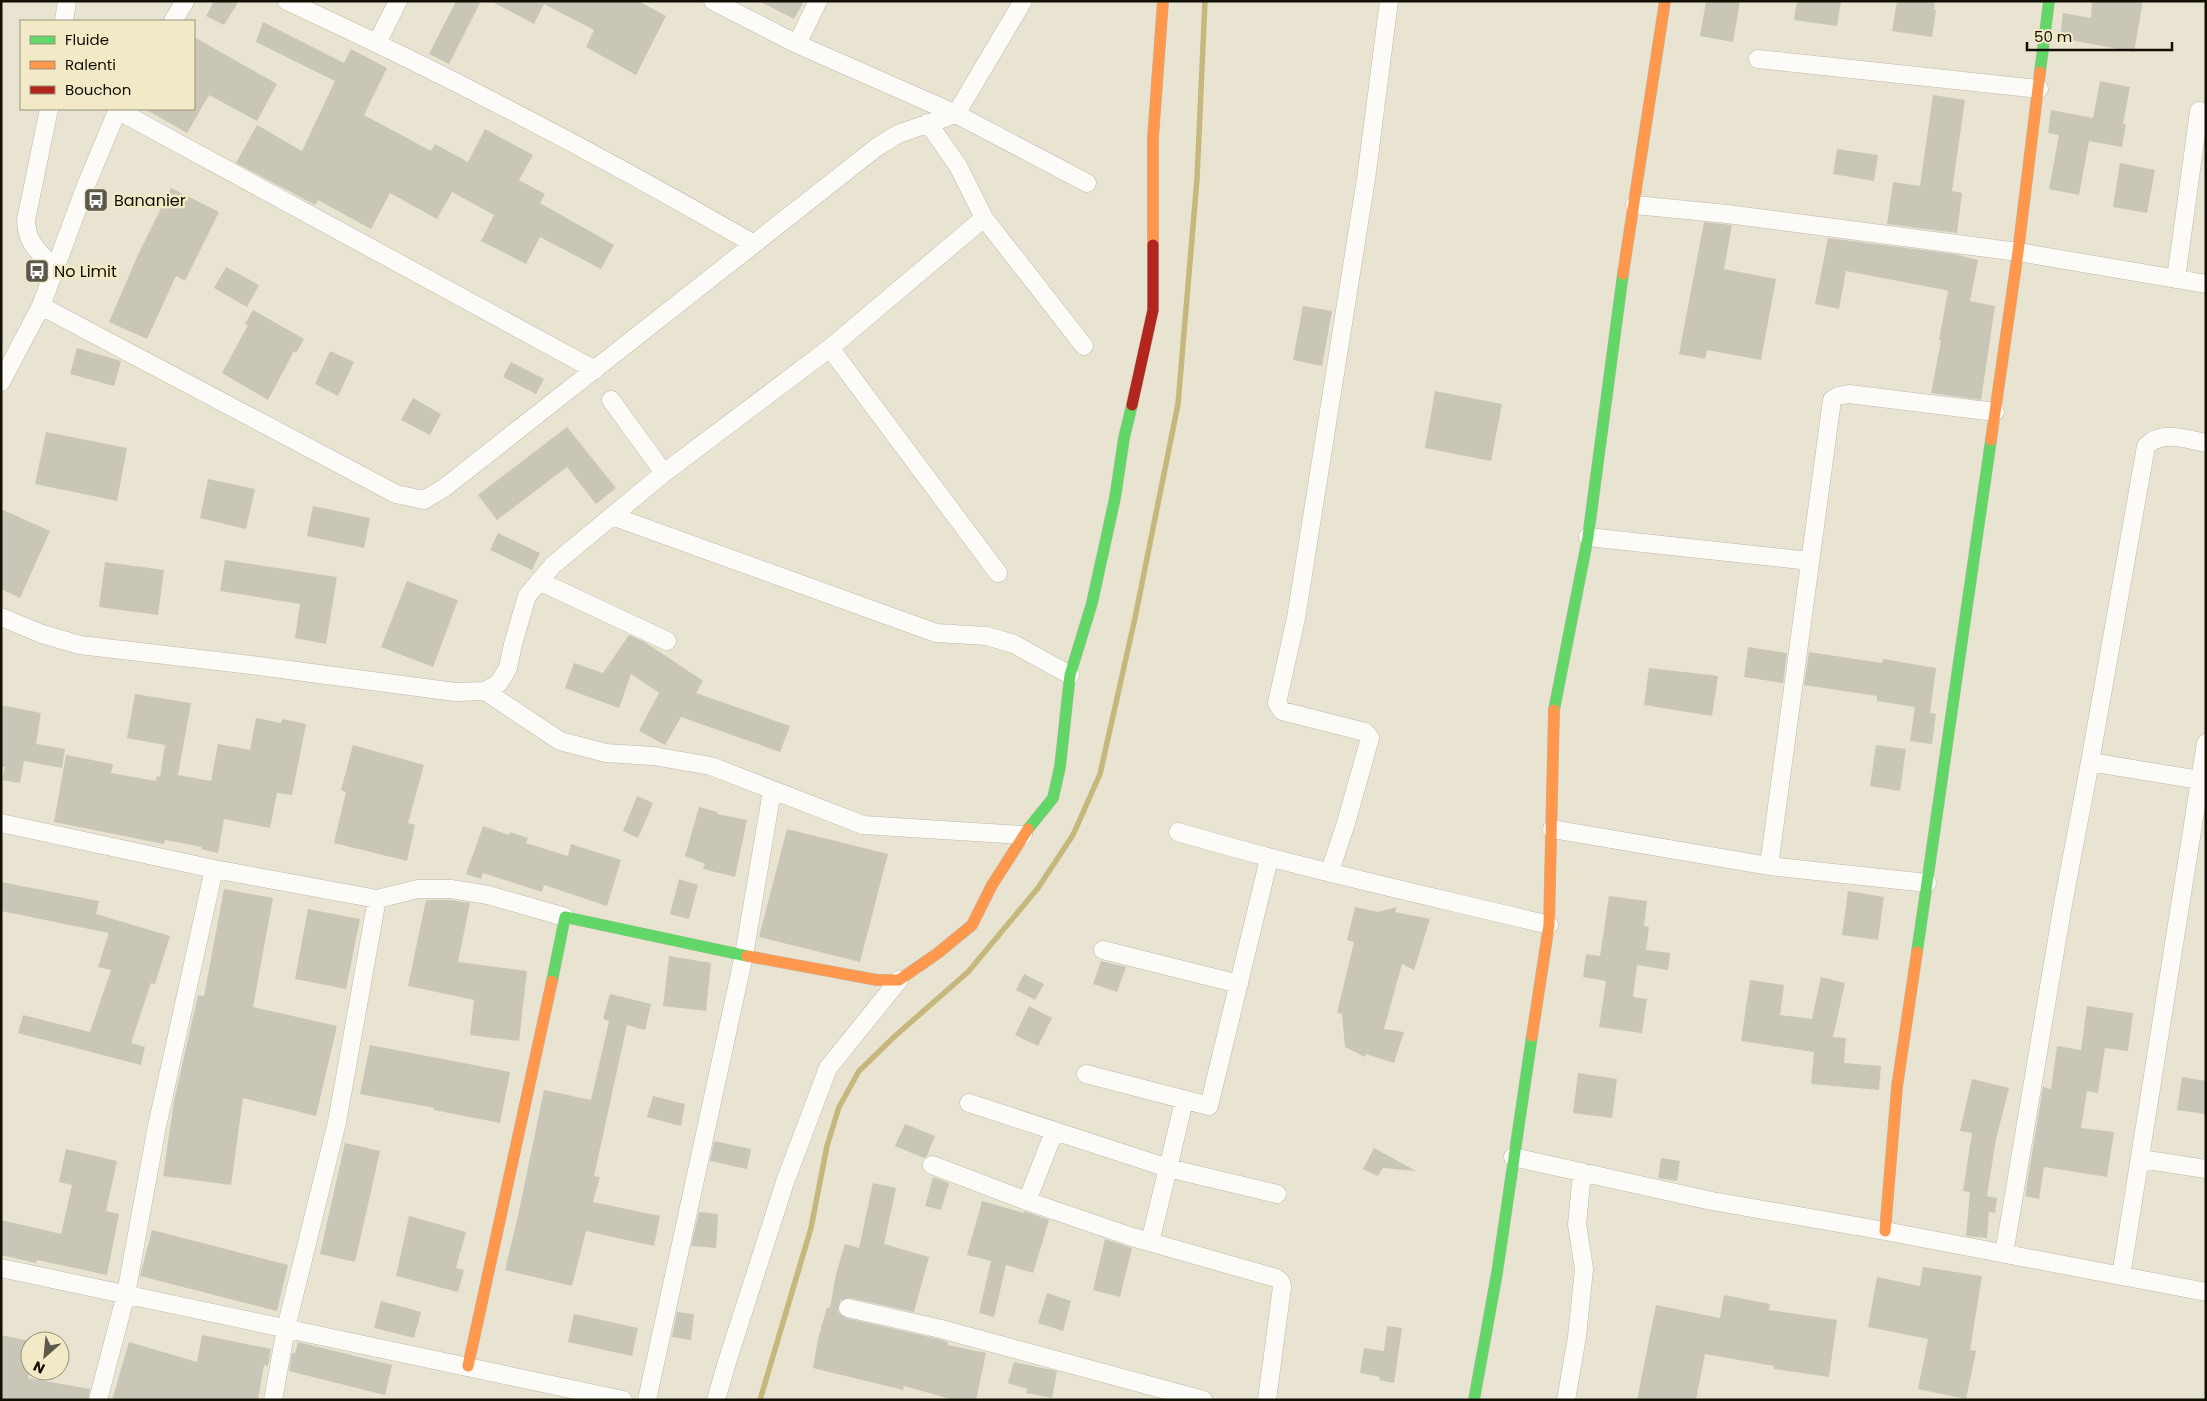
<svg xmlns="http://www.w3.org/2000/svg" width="2207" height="1401" font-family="Poppins,sans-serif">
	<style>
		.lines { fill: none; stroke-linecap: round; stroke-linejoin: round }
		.stream { stroke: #c6b77c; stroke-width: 5.5 }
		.building { fill: #cac6b7 }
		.street-casing { stroke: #bdbaab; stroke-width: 19 }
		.fast-casing { stroke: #bdbaab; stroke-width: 12 }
		.slow-casing { stroke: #bdbaab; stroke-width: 12 }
		.jam-casing { stroke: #bdbaab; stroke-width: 12 }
		.street { stroke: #fcfbf8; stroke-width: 18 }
		.fast { stroke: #63d668; stroke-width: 11 }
		.slow { stroke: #ff974d; stroke-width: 11 }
		.jam { stroke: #b3261e; stroke-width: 11 }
		.labels { text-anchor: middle; stroke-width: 5; stroke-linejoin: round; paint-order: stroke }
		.poi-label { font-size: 16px; fill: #110e04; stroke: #f2eac7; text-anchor: start }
	</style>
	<rect width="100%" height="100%" fill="#e8e4d1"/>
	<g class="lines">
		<path class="stream" d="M760 1400 811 1228 827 1146 839 1107 859 1071 895 1036 968 972 1038 888 1073 835 1100 774 1135 618 1178 404 1197 179 1205 1"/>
	</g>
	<path class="building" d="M214 1H239L224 25 206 16Z
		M456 1H481L449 64 429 54Z
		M491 1H638L666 16 636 75 586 47 594 30 544 4 534 24Z
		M759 1H804L794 19Z
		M1706 1H1740L1733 42 1700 36Z
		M1797 1H1841L1837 26 1794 20Z
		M1897 1H1935L1934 10H1936L1932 37 1892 31Z
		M2092 1H2143L2134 52 2060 38 2063 13 2091 18Z
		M263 22 344 63 351 49 387 68 364 115 431 151 435 144 468 162 485 129 533 155 519 180 545 194 540 203 614 245 601 269 540 237 526 264 481 241 494 215 452 192 437 219 390 193 371 229 318 200 315 205 302 198 236 163 257 125 302 151 335 81 256 42Z
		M194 37 277 84 257 121 209 95 187 133 145 109H194Z
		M2100 81 2130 87 2123 124H2126L2122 147 2089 141 2079 195 2049 189 2059 135 2048 133 2051 110 2093 118Z
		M1933 95 1965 100 1952 191 1962 193 1957 233 1887 224 1893 182 1920 186Z
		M1837 149 1878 155 1874 181 1833 174Z
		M2120 163 2155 170 2147 213 2113 207Z
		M171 188 219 212 185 281 176 276 147 339 109 322 137 257Z
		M1704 222 1732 225 1724 269 1776 279 1761 360 1707 350 1705 359 1679 354Z
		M1828 238 1954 254 1978 260 1970 301 1995 306 1981 400 1931 393 1941 341 1939 340 1948 291 1945 290 1846 271 1839 309 1815 304Z
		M226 267 259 285 247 307 214 288Z
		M1303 306 1332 311 1322 366 1293 360Z
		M253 310 304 339 296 353 294 351 268 400 222 373 248 325 245 324Z
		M77 348 121 361 114 386 70 374Z
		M330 351 354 362 338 396 315 384Z
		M511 362 544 379 536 394 503 377Z
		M1435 391 1502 404 1491 461 1425 448Z
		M413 398 441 414 430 435 401 420Z
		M567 427 616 488 596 504 567 467 497 520 478 495Z
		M46 432 127 448 117 501 35 484Z
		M208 479 255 489 246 529 200 518Z
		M313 506 370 518 364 548 307 536Z
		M1 509 50 531 20 598 1 589Z
		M498 533 540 553 532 570 490 550Z
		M225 560 337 577 326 644 295 638 300 604 220 591Z
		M105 562 164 570 158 615 99 607Z
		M407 581 458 600 433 667 381 647Z
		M629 635 645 642 703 681 696 693 790 726 780 752 681 717 665 745 639 731 659 693 631 674 619 708 565 688 574 663 603 673Z
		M1748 647 1787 653 1783 683 1744 677Z
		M1809 652 1882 663 1883 659 1936 668 1930 713 1936 714 1932 744 1910 741 1915 707 1877 701V696L1804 685Z
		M1649 668 1718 676 1712 716 1644 705Z
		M135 694 191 703 178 775 211 781 218 744 250 750 256 718 281 723 282 719 306 724 292 795 277 793 270 828 224 819 218 853 201 849 202 847 165 840 164 844 54 822 66 755 113 764 111 773 156 781 157 776 160 777 165 745 127 738Z
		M1 705 41 713 36 744 65 749 62 768 24 761 20 783 2 780 5 767H1Z
		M353 745 424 765 408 823 415 825 407 861 334 843 346 792 341 790Z
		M1876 745 1906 749 1900 791 1870 786Z
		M637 796 653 803 638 838 623 831Z
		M699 807 717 812V814L747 820 735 877 703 869 705 864 685 856Z
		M483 826 509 835 510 832 528 838 526 843 568 856 571 844 621 860 607 906 544 885 542 892 483 873 481 879 466 874Z
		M787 829 888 854 860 962 759 937Z
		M679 879 698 885 689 919 670 914Z
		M1 882 99 901 96 914 170 936 155 984 151 983 131 1043 145 1047 141 1065 18 1033 23 1015 90 1032 111 970 98 967 109 933 1 911Z
		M224 889 273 898 253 1007 337 1026 316 1116 243 1098 231 1185 163 1176 174 1101 198 995 204 996Z
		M1848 891 1884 897 1878 940 1842 935Z
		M1609 896 1647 901 1644 926 1649 927 1646 950 1670 953 1668 970 1637 965 1633 997 1647 999 1642 1033 1599 1027 1606 981 1583 977 1586 954 1600 956Z
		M426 900H450L470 903 458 962 527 971 519 1041 470 1035 474 1000 408 986Z
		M1355 907 1378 912 1397 907 1395 912 1430 919 1414 970 1402 964 1384 1029 1404 1032 1394 1063 1366 1054 1365 1057 1345 1047 1342 1014 1337 1013 1354 942 1347 940Z
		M308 909 360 919 346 989 295 979Z
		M669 956 711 963 706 1011 663 1006Z
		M1101 961 1126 967 1117 992 1093 984Z
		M1024 974 1044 984 1035 1000 1016 990Z
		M1821 977 1845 983 1833 1037 1846 1038 1844 1063 1881 1066 1879 1090 1811 1084 1814 1052 1741 1041 1750 980 1784 985 1780 1015 1812 1019Z
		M610 994 651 1004 645 1030 627 1025 594 1176 600 1177 593 1202 660 1216 654 1246 586 1231 572 1286 505 1270 518 1216 544 1090 591 1100 609 1021 603 1019Z
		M1029 1006 1052 1018 1038 1046 1015 1035Z
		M2087 1006 2133 1013 2128 1051 2105 1048 2098 1093 2087 1091 2081 1128 2114 1132 2107 1177 2044 1167 2039 1199 2025 1196 2043 1087 2051 1089 2057 1046 2081 1050Z
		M370 1045 510 1072 500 1123 434 1110V1108L360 1094Z
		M1578 1073 1617 1079 1612 1118 1573 1113Z
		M2182 1077 2206 1081V1114L2177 1110Z
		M1972 1079 2009 1088 1996 1139 1987 1196 1997 1198 1995 1213 1989 1212 1987 1238 1966 1236 1970 1192 1963 1191 1972 1133 1960 1131Z
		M653 1096 685 1104 681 1126 647 1117Z
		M905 1124 935 1136 927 1156 924 1158 895 1146Z
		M714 1141 751 1149 747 1169 710 1161Z
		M345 1143 380 1151 355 1262 320 1254Z
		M1374 1148 1416 1171 1383 1168 1378 1176 1363 1169Z
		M66 1149 117 1161 106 1211 119 1214 107 1275 37 1260 36 1263 1 1255V1220L61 1234 72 1185 59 1182Z
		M1661 1158 1680 1161 1677 1181 1658 1178Z
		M933 1177 949 1183 941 1210 925 1206Z
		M873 1183 896 1188 884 1244 929 1257 914 1312 850 1298 840 1301 838 1312 846 1318 938 1339 948 1342V1345L986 1353 976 1400H954L904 1386 903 1390 813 1368 818 1339 827 1307 830 1308 836 1274 845 1244 859 1248Z
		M982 1201 1024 1213V1211L1049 1220 1033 1273 1006 1265 994 1317 979 1313 991 1261 967 1255Z
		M699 1212 718 1214 716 1248 691 1246Z
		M409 1216 466 1232 456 1268 464 1270 458 1292 396 1276Z
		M152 1230 288 1265 277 1311 140 1276Z
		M1105 1239 1132 1248 1120 1297 1093 1290Z
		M1923 1267 1982 1276 1970 1350 1976 1351 1966 1399 1918 1389 1928 1339 1868 1327 1877 1277 1920 1286Z
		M1047 1293 1071 1301 1063 1331 1038 1323Z
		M1724 1295 1770 1304 1769 1310 1837 1320 1829 1377 1774 1369V1366L1705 1354 1696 1400H1637L1656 1305 1720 1318Z
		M381 1301 421 1312 414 1338 374 1328Z
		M677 1312 694 1314 691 1340 672 1337Z
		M574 1314 638 1328 632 1356 568 1342Z
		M1387 1326 1402 1328 1394 1383 1379 1380 1380 1377 1360 1373 1364 1348 1384 1351Z
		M1 1335 30 1341 28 1378 90 1389 88 1400H1Z
		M202 1335 271 1349 268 1366 264 1365 258 1400H112L129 1342 197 1362Z
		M298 1342 392 1365 385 1395 289 1371 292 1353H295Z
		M1014 1362 1057 1371 1052 1398 1026 1393 1027 1389 1008 1383Z"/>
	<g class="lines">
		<defs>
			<path id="street" d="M287 1C446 74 602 156 754 244
				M713 1 797 44 956 114 1087 183
				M64 21 67 1
				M173 21 185 1
				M377 43 398 1
				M797 44 818 1
				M1758 59 2039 89
				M49 109 26 220C27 245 39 252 55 268
				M117 110 595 370
				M928 123 958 166 984 218 1084 346
				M1635 205 1727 214 2018 252 2206 284
				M2176 279 2199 111
				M41 306 396 494 424 500 444 488 877 147 898 134 956 114 1023 1
				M830 348 998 573
				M1 382 41 306 87 183 118 109
				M611 400 664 473
				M612 516 936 633 987 636 1014 644 1070 675
				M1588 537 1810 561
				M539 581 667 641
				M1 617 42 634 80 645 251 665 455 692 485 691 499 683 508 668 513 644 527 596 553 565 664 473 830 348 984 218
				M485 691 560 741 606 753 653 756 711 766 863 825 1023 835
				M2090 762 2146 446C2162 430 2185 439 2206 443
				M1 823 214 869 377 899 418 889H451L488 895 565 917
				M1552 829 1769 866 1927 883
				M1178 832C1300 868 1425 895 1549 925
				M1769 866 1832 400 1838 396 1849 394 1995 412
				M1330 871 1346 823 1370 738 1365 732 1282 711 1277 703 1296 618 1366 179 1389 1
				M1103 950 1239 984
				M1086 1074 1209 1106 1269 859
				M1184 1101 1168 1168 1277 1194
				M969 1103 1168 1168 1150 1242
				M1513 1157 1712 1201 1885 1231 2206 1292
				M2141 1159 2206 1169
				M932 1165 1027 1201 1054 1132
				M1027 1201 1132 1237 1276 1278 1281 1282 1282 1287 1267 1400
				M2004 1254 2063 904 2090 762 2206 781
				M1 1268 623 1400
				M2121 1276 2206 743
				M848 1308 941 1329 1203 1400
				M98 1400 126 1294 157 1126 214 869
				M273 1400 286 1328 337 1122 377 899
				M647 1400 744 955 772 791
				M716 1400 727 1362 785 1182 828 1068 899 980
				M1566 1400 1577 1337 1584 1269 1577 1224 1582 1172"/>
			<path id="fast" d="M2040 72 2049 1
				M1554 710 1588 537 1623 274
				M1028 829 1053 798 1060 767 1070 675 1092 603 1115 498 1124 438 1132 405
				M1917 952 1991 440
				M552 981 565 917 747 956
				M1474 1400 1497 1273 1532 1036"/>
			<path id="slow" d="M1153 245V138L1163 1
				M1623 274 1665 1
				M1991 440 2018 252 2040 72
				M747 956 877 980H899L938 953 972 925 992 885 1028 829
				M1532 1036 1549 925 1554 710
				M1885 1231 1897 1087 1917 952
				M468 1366 552 981"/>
			<path id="jam" d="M1132 405 1153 310V245"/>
		</defs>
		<use href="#street" class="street-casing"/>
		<use href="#fast" class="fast-casing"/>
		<use href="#slow" class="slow-casing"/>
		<use href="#jam" class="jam-casing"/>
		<use href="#street" class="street"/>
		<use href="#fast" class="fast"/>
		<use href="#slow" class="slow"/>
		<use href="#jam" class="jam"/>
	</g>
	<defs>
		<symbol id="bus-square" viewBox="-11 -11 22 22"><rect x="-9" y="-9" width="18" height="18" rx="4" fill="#5c594c" stroke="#f2eac7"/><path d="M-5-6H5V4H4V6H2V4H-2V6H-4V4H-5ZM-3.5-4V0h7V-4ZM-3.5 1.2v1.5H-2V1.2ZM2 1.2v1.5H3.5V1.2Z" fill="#fff"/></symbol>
	</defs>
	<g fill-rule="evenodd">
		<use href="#bus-square" x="82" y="186" width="28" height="28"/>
		<use href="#bus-square" x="23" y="257" width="28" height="28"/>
	</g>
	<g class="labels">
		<g class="poi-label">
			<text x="114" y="206">Bananier</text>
			<text x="54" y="277">No Limit</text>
		</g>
	</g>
	<rect width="2207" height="1401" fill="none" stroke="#110e04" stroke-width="5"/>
	<rect x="20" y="20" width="175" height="90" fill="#f2eac7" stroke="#989279"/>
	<rect x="30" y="36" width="25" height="8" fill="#63d668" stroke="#989279"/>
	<text x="65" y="45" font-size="15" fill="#110e04">Fluide</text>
	<rect x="30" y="61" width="25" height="8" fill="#ff974d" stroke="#989279"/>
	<text x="65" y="70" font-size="15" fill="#110e04">Ralenti</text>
	<rect x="30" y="86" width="25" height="8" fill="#b3261e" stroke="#989279"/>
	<text x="65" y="95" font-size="15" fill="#110e04">Bouchon</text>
	<g transform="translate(45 1356) rotate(207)"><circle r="24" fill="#f2eac7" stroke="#989279"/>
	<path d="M0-4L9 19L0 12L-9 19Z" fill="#5c594c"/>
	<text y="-8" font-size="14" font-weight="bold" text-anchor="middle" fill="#110e04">N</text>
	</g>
	<path d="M2027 42v8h145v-8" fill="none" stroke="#110e04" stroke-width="2.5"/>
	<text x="2034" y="42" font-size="15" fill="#110e04" stroke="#f2eac7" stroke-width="4" paint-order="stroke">50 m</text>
</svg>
